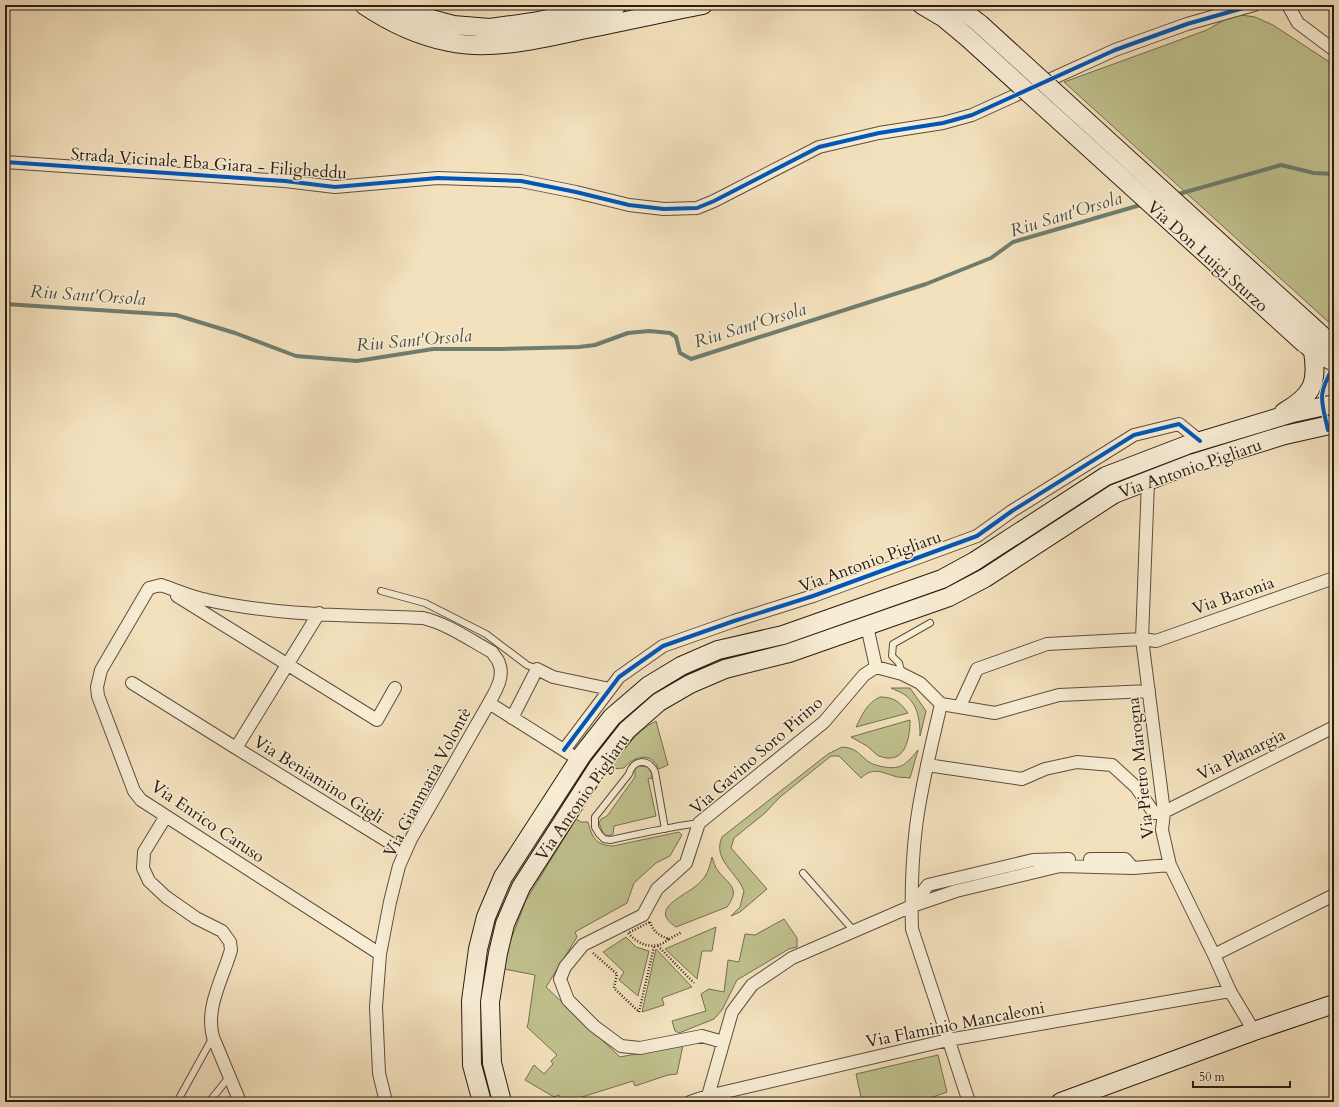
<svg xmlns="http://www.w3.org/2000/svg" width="1339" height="1107" font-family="Cardo,serif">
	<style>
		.green { fill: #bfc18e; stroke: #756e50 }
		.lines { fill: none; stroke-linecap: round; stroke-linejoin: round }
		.stream { stroke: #6f7d6f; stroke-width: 4 }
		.lane-casing { stroke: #5d4d3e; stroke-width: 8 }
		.street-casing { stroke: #5d4d3e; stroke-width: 14 }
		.secondary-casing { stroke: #2b1c13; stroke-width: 20 }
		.path { stroke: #2b1c13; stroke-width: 2.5; stroke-dasharray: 1 2; stroke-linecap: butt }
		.lane { stroke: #f7ecd4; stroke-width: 6 }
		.street { stroke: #f7ecd4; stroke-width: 12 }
		.secondary { stroke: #f7ecd4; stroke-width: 18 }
		.secondary-bridge-casing { stroke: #2b1c13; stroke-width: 20; stroke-linecap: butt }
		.secondary-bridge { stroke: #f7ecd4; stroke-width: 18 }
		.cycleway-casing { stroke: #f7ecd4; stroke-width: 6 }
		.cycleway { stroke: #0057b8; stroke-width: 4 }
		.labels { text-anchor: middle; stroke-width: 3; stroke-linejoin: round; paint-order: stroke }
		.street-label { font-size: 17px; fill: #2b1c13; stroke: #f7ecd4 }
		.water-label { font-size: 18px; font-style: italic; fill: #4d4d41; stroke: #f7ecd4 }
	</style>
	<rect width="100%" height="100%" fill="#f3e1bd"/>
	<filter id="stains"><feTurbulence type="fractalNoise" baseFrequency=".005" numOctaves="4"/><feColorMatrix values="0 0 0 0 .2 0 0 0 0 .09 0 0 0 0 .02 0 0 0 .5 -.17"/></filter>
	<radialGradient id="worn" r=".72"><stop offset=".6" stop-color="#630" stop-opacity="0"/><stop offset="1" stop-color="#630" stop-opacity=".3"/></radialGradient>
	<path class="green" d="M1234 14 1255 17 1273 25 1334 65V327L1064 82 1207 30Z
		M891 688H910L926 711 920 736C920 721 918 704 905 695 901 692 895 690 891 688Z
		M880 697C894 697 900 702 908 713L856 727C862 715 867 703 880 697Z
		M910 720C910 739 905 766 879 756 875 754 871 749 867 746 862 743 856 740 851 737Z
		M656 721 668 765 659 769C651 751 634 756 624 768L610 769C623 751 636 731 656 721Z
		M842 747C857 748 858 754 869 762 874 765 879 766 884 767 902 770 907 763 918 750L910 778C905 777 899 778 894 776 881 772 873 767 861 778L839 756H831L780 797 765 813 734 838 731 848 767 889 740 912 731 916 740 907 744 891C737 872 712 860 722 837L828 754Z
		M639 766 648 767 652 773V778L648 779 656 816 614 826 613 834 609 836 604 835 599 823 601 819 607 816 635 777V769Z
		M576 819 581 822H588C592 837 595 845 613 846L679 832 682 835 670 856 656 863 634 883 627 903 575 932 577 937 546 987 620 1057 683 1045 677 1074 668 1075 635 1086 633 1081 566 1102H562L559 1095 554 1097 525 1080 534 1065 544 1074 553 1064 551 1061 557 1055 527 1027 528 1024 535 975 504 969 510 942 526 900Z
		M712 857C714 862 715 868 719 872 729 885 741 888 727 907L676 927C645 907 691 895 702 880 708 874 710 865 712 857Z
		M784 919 797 938V947L789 949 737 980 722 1010 714 1019 679 1033 675 1031 672 1021 706 1011 701 994 709 989 724 992 728 960 739 962 745 934 755 935Z
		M716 927 712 951H702L697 979 665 949Z
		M626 937 636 947 649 951 638 996 619 980 624 972 603 952Z
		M656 949 692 987 662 998 664 1005 642 1012Z
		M938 1055 947 1092 919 1102H862L856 1074Z"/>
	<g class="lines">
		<path class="stream" d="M1175 195 1281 165 1314 173 1334 174
			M5 304 176 315 235 333 296 356 357 361 433 349H500L579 347 595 345 628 333 649 331 670 333 676 337 680 353 691 359 926 284 991 258 1013 242 1144 204"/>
		<defs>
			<path id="lane" d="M381 591 425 603 486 634 527 665 537 669
				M902 674 899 663 892 656 893 644 930 623
				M665 829 655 772C649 758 633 759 629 774L595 817V827L599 834 604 839 610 840C639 834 669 827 699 823
				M803 873 854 931
				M177 1102 213 1037
				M209 1102 230 1076"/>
			<path id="street" d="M1288 5 1298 23 1334 50
				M5 162 285 181 335 187 438 178 521 181 576 192 629 205 664 209 697 208 714 201 819 147 879 133 943 123 972 115 1115 50 1187 24 1254 5
				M1148 481 1142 639 1164 812 1162 830 1170 865 1214 955 1230 991 1254 1031
				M161 585 149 588 101 670 97 687 98 696 134 791 141 800 380 954
				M161 585C176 590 191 597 207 600 278 616 352 615 423 618 448 624 470 640 492 652 494 656 498 659 499 663 505 677 495 692 489 703
				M177 596 377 720 395 688
				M319 613 236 748 405 852
				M867 626 876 667
				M876 667 902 674 920 683 941 704
				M132 683 236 748
				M941 704C932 744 921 786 916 827 912 860 911 895 912 929L969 1102
				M941 704 995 713 1059 695 1149 691
				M960 706 977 669 1047 644 1142 639 1156 641 1334 578
				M512 718 537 669 553 677 610 689
				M564 750 619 677 663 646 734 621 813 596 977 536 1012 511 1134 435 1179 424 1200 441
				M927 765 1022 779 1045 769 1077 762 1112 765 1136 787 1154 813 1164 812 1334 727
				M166 816 144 852 143 868 149 881 166 897 196 918 222 931 230 942 231 950C223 978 205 1007 213 1037L240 1102
				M1090 859H1125L1133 868
				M912 906 928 885 1033 860 1069 859
				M1214 955 1334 895
				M723 1042 702 1036 640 1048 621 1046 594 1026 568 1000 560 979 565 967 583 945 643 915 657 889 686 863 699 823 824 722 864 675 876 667
				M386 1102 379 1073 376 1007 380 954 390 902 399 866 411 839 489 703 570 754
				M690 1102 708 1096 948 1040 1230 991
				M709 1102 708 1096 732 1012 752 985 792 958 912 906 956 891 1060 866 1133 868 1170 865"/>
			<path id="secondary" d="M364 5C389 22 419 36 449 42 491 51 540 39 581 30 622 22 662 13 703 5
				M397 5 424 17 453 25 490 28 533 22 617 5
				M922 5 944 18 968 38
				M956 5 980 24
				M1317 331 1334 346
				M1306 344 1313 351 1334 362
				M1284 412C1313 395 1318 383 1313 351
				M482 1102 472 1065 471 1001 478 949 486 917 503 877 582 755 612 717 648 686 681 666 718 650 783 635 942 579 975 561 1106 476 1187 445 1293 413 1334 404
				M502 1102 492 1063 490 1002 498 953 505 924 521 887 598 767 627 730 659 702 690 684 725 669 789 653 949 597 985 578 1114 494 1194 463 1285 435 1334 424
				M1061 1102 1254 1031 1334 1004"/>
		</defs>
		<use href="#lane" class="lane-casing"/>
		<use href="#street" class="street-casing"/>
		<use href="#secondary" class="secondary-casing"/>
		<path class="path" d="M650 922C654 933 659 935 669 939 655 951 640 946 628 933Z
			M669 939 682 932
			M658 946 694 983
			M593 953 617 974 614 988 639 1012
			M639 1012 654 947"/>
		<use href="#lane" class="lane"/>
		<use href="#street" class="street"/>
		<use href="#secondary" class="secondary"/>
		<defs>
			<path id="secondary-bridge" d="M980 24 1317 331
				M968 38 1305 344"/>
		</defs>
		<use href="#secondary-bridge" class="secondary-bridge-casing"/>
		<use href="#secondary-bridge" class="secondary-bridge"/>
		<defs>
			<path id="cycleway" d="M5 162 285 181 335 187 438 178 521 181 576 192 629 205 664 209 697 208 714 201 819 147 879 133 943 123 972 115 1115 50 1187 24 1254 5
				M1328 430C1321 399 1317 395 1334 366
				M564 750 619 677 663 646 734 621 813 596 977 536 1012 511 1134 435 1179 424 1200 441"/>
		</defs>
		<use href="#cycleway" class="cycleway-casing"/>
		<use href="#cycleway" class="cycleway"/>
	</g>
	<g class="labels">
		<g class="street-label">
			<text transform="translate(209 163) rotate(4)" y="6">Strada Vicinale Eba Giara - Filigheddu</text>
			<text transform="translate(1208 256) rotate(42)" y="6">Via Don Luigi Sturzo</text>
			<text transform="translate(1190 468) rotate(-19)" y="6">Via Antonio Pigliaru</text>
			<text transform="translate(870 561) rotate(-20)" y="6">Via Antonio Pigliaru</text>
			<text transform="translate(1233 595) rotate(-19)" y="6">Via Baronia</text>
			<text transform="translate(1241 754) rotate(-26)" y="6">Via Planargia</text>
			<text transform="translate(756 755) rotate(-41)" y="6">Via Gavino Soro Pirino</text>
			<text transform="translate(1140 768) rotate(-96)" y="6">Via Pietro Marogna</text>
			<text transform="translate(319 779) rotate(32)" y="6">Via Beniamino Gigli</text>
			<text transform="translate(427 782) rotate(-62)" y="6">Via Gianmaria Volontè</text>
			<text transform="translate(582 797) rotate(-55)" y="6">Via Antonio Pigliaru</text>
			<text transform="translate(208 821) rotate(34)" y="6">Via Enrico Caruso</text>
			<text transform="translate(955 1024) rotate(-11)" y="6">Via Flaminio Mancaleoni</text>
		</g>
		<g class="water-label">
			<text transform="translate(1066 214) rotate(-17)" y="6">Riu Sant'Orsola</text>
			<text transform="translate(88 295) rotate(4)" y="6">Riu Sant'Orsola</text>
			<text transform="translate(750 325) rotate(-17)" y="6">Riu Sant'Orsola</text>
			<text transform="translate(414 340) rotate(-5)" y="6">Riu Sant'Orsola</text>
		</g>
	</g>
	<rect width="1339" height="1107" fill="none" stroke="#f3e1bd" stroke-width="20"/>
	<rect x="6" y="6" width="1327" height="1095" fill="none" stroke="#2b1c13" stroke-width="2"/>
	<rect x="10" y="10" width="1319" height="1087" fill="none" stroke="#2b1c13"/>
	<path d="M1193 1081v6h97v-6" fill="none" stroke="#2b1c13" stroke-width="2"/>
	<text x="1199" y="1081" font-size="12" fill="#2b1c13" stroke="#f7ecd4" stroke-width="3" paint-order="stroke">50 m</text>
	<rect width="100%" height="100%" filter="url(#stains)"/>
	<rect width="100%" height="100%" fill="url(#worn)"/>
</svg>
